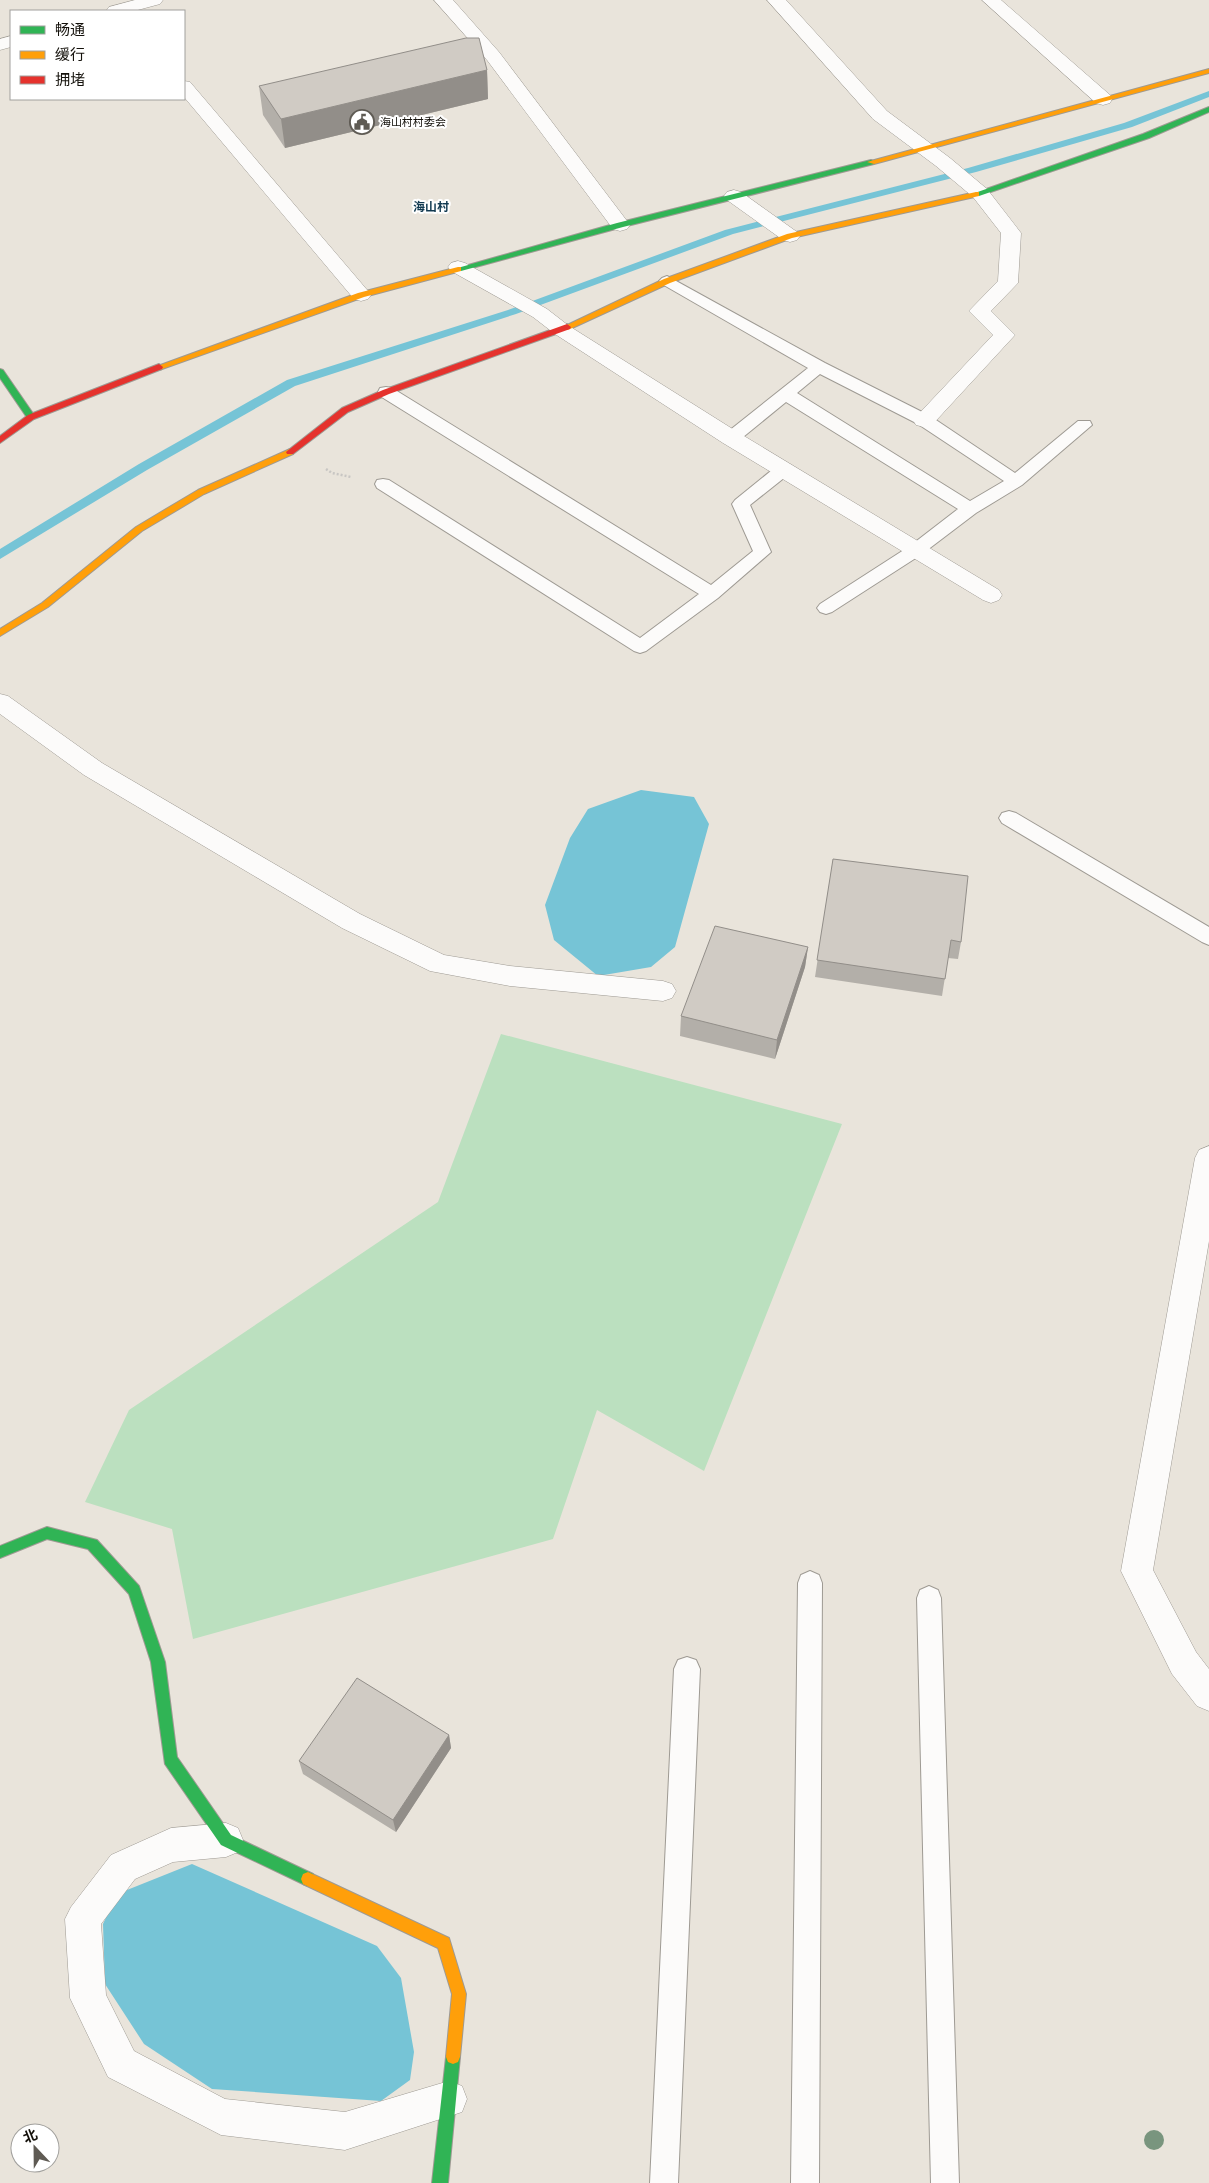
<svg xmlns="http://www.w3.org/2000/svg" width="1209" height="2183" font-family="'Archivo Narrow','Noto Sans SC',sans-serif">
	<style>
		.green { fill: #bbe0bf }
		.water { fill: #76c4d6 }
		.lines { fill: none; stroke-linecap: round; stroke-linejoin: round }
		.stream { fill: #76c4d6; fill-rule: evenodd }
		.lane-casing { stroke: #9e9a93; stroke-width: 2 }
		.street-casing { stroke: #9e9a93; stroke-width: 1 }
		.fast-casing { stroke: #9e9a93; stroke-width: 2 }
		.slow-casing { stroke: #9e9a93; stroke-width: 2 }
		.jam-casing { stroke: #9e9a93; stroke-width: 2 }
		.path { stroke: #c8c6c3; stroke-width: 2.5; stroke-dasharray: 2 2; stroke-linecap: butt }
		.lane { fill: #fcfbfa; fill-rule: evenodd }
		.street { fill: #fcfbfa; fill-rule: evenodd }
		.fast { fill: #30b455; fill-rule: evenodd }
		.slow { fill: #ff9f0a; fill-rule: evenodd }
		.jam { fill: #e5322d; fill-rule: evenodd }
		.tree { fill: #79957e }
		.wall { fill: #b3afa9 }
		.shaded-wall { fill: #928e89 }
		.building { fill: #d0cbc4; stroke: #928e89 }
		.labels { text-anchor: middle; stroke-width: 4; stroke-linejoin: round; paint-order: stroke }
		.far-poi-label { font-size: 11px; fill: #14110b; stroke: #fff; text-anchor: start }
		.far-quarter-label { font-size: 12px; font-weight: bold; fill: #113950; stroke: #fff }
	</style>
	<rect width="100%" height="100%" fill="#e9e4db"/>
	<path class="green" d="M501 1034 842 1124 704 1471 597 1410 553 1539 193 1639 172 1529 85 1502 129 1410 438 1202Z"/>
	<path class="water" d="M641 790 694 797 709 824 675 947 651 967 598 976 554 940 545 905 570 838 588 809Z
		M192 1864 377 1946 401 1978 414 2052 410 2080 381 2101 212 2089 144 2044 105 1984 103 1924 117 1894Z"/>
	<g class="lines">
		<path class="stream" d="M1209 91V97L1132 127 976 172 733 234 516 314 295 386 147 470 0 559V549L139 464 287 380 508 310 725 230 968 168 1124 123Z"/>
		<defs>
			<path id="lane" d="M667 276 825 363 930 416 1015 473 1078 421H1090L1092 425 1022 485 976 513 922 554 832 612 826 614 820 612 817 608 820 604 910 546 958 509 786 402 737 442 731 443 725 442 723 438 725 434 808 368 662 284 659 281 662 278ZM820 374 918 424 1004 481 970 501 797 393Z
				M386 387 392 388 711 585 753 551 732 504 735 500 777 466 783 465 789 466 791 470 789 474 750 505 771 552 718 598 646 651 640 653 634 651 377 488 375 484 377 480 383 479 389 480 640 638 699 594 380 396 378 392 380 388Z
				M1009 811 1016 813 1209 927V945L1202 942 1002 823 999 818 1002 813Z
				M810 1571 819 1575 822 1583 819 2183H791L798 1583 801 1575Z
				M929 1586 938 1590 941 1598 959 2183H931L917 1598 920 1590Z
				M687 1657 696 1660 700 1669 678 2183H650L674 1669 678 1660Z"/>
			<path id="street" d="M135 0H163L160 4 134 11H106L109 7Z
				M434 0H453L499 52 627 221 630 225 627 229 620 231 613 229 487 60Z
				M767 0H786L887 111 950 158 987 189 1021 233 1018 283 991 311 1015 335 932 425 924 427 916 425 913 420 993 335 969 311 998 281 1001 233 973 197 936 166 873 119Z
				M982 0H1001L1110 95 1112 99 1110 103 1103 105 1096 103Z
				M11 36V47L0 50V39Z
				M184 81 190 82 368 291 371 295 368 299 361 301 354 299 184 97Z
				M734 190 741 192 797 232 800 236 797 240 790 242 783 240 727 200 724 196 727 192Z
				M458 261 465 263 547 309 569 326 739 433 999 590 1002 595 999 600 991 603 983 600 723 443 555 334 533 317 451 271 448 267 451 263Z
				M0 694 8 696 102 763 360 914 444 955 510 966 663 981 672 984 676 991 672 998 663 1001 510 986 430 971 342 928 84 775 0 714Z
				M1209 1146V1241L1153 1570 1196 1652 1209 1669V1711L1197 1706 1172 1674 1121 1571 1195 1158 1199 1150Z
				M226 1823 238 1828 243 1840 238 1852 226 1857 173 1862 135 1879 101 1924 106 1995 134 2051 225 2099 345 2112 449 2081 462 2086 467 2099 462 2112 345 2150 221 2135 108 2077 70 1998 65 1919 71 1907 111 1855 171 1828Z"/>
			<path id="fast" d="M1209 107V112L1149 138 979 196 972 194 1143 134Z
				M871 160 875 162 874 164 623 227 461 271 454 269 617 223Z
				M0 369 3 370 34 415V419H28L0 378Z
				M47 1527 97 1540 139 1586 165 1662 177 1757 231 1835 313 1874 315 1879 313 1884 308 1886 303 1884 221 1845 165 1764 151 1662 129 1594 88 1549 47 1539 0 1558V1546Z
				M453 2050 458 2052 460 2057 448 2183H432L446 2057 448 2052Z"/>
			<path id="slow" d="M1209 69V73L874 164 867 162Z
				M976 192H979V196L792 238 670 283 570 329 567 330 563 327 664 279 787 234Z
				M458 267H461V271L364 297 162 369 159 370 155 367 358 293Z
				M290 449 293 450V454L204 494 142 531 48 607 0 636V629L42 603 136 527 198 490Z
				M308 1872 449 1938 466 1994 460 2057 458 2062 453 2064 448 2062 446 2057 452 1994 438 1948 303 1884 301 1879 303 1874Z"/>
			<path id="jam" d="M567 324 571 327 570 329 389 394 348 412 293 454H287L286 452 342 408 383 390Z
				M159 364 163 367 162 369 34 419 0 443V436L28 415Z"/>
		</defs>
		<use href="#lane" class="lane-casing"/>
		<use href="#street" class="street-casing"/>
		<use href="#fast" class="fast-casing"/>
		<use href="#slow" class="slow-casing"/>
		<use href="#jam" class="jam-casing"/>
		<path class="path" d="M326 469 332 473 351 477"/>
		<use href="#lane" class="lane"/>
		<use href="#street" class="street"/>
		<use href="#fast" class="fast"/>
		<use href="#slow" class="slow"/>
		<use href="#jam" class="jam"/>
	</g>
	<circle class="tree" cx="1154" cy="2140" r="10"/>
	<path class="wall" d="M487 70 488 99 285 148 263 115 259 86Z
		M833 859 961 942 958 959 948 958 942 996 815 977Z
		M808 947 805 967 775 1059 680 1036 681 1016Z
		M449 1735 451 1748 396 1832 303 1774 299 1761Z"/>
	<path class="shaded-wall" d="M487 70 488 99 285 148 281 119Z
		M808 947 805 967 775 1059 777 1040Z
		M449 1735 451 1748 396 1832 393 1820Z"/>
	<path class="building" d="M466 38H479L487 70 281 119 259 86Z
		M833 859 968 876 961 942 951 940 945 979 817 960Z
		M715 926 808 947 777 1040 681 1016Z
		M357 1678 449 1735 393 1820 299 1761Z"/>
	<defs>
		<symbol id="civic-ring" viewBox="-11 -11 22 22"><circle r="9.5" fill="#fff" stroke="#5f5b54" stroke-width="1.5"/><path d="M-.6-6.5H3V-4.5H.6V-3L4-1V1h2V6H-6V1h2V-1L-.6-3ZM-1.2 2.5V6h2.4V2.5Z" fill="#5f5b54"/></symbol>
	</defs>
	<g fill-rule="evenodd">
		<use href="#civic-ring" x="348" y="108" width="28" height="28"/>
	</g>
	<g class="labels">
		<g class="far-poi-label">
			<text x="380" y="126">海山村村委会</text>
		</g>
		<g class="far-quarter-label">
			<text x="431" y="211">海山村</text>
		</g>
	</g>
	<rect x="10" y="10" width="175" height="90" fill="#ffffff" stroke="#a1a09d"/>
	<rect x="20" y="26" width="25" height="8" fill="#30b455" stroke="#a1a09d"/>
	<text x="55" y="35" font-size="15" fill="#14110b">畅通</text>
	<rect x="20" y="51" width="25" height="8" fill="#ff9f0a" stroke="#a1a09d"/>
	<text x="55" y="60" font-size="15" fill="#14110b">缓行</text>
	<rect x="20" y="76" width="25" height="8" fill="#e5322d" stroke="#a1a09d"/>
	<text x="55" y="85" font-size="15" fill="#14110b">拥堵</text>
	<g transform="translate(35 2148) rotate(338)"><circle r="24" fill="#ffffff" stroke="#a1a09d"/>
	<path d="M0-4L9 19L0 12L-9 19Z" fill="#5f5b54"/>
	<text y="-8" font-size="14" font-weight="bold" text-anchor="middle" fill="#14110b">北</text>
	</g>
</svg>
